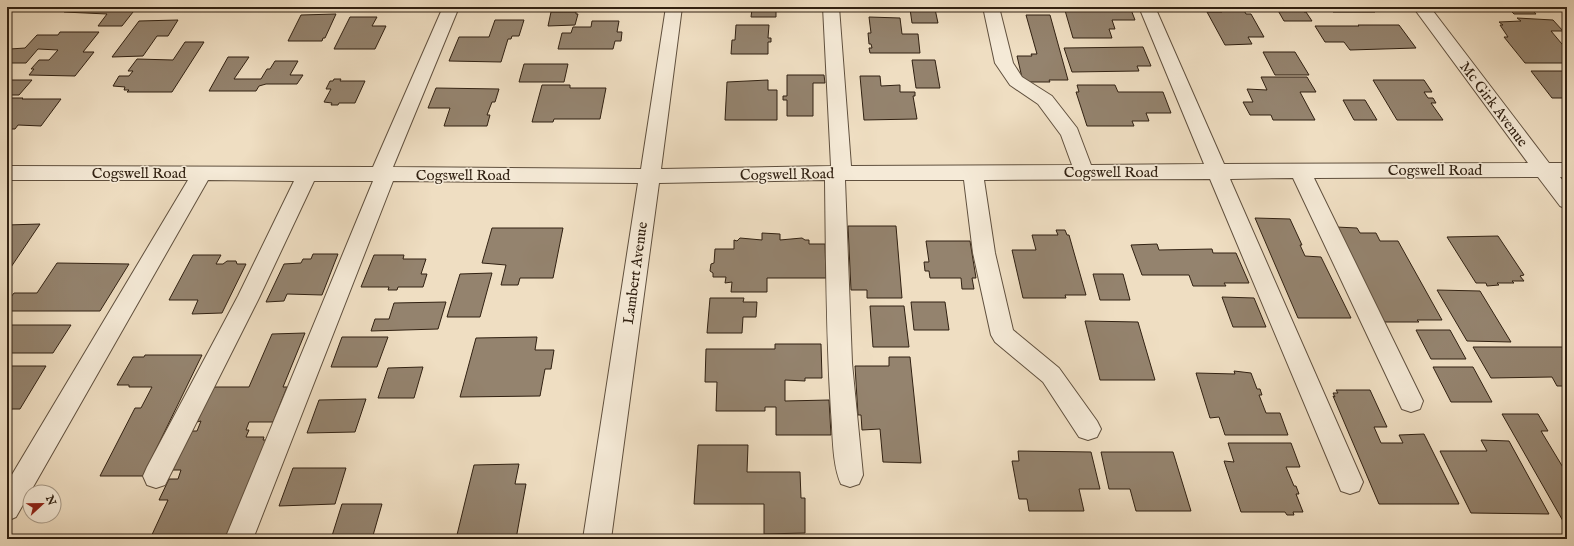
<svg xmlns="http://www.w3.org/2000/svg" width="1574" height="546" font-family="'IM FELL English',serif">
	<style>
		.building { fill: #94836e; stroke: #312112 }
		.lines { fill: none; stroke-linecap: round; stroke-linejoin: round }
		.minor-casing { stroke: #60503e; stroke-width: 2 }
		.minor { fill: #f5ead7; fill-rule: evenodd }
		.labels { text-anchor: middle; stroke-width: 3; stroke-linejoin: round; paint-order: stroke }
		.street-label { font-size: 15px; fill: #312112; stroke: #f5ead7 }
	</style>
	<rect width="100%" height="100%" fill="#efdec2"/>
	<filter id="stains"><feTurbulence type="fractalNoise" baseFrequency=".005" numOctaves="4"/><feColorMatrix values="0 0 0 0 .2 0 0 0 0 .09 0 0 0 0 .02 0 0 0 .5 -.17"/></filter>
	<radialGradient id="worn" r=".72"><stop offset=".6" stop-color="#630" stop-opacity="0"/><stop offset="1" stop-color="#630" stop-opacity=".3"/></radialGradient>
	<path class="building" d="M68 7H137L122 26H98L107 14 64 12Z
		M355 7H382L380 10H354Z
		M565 7H622V8Z
		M735 7H776V17H751L752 9H735Z
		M1064 7H1130L1135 20H1112L1115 29H1109L1112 38H1073Z
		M1220 7H1242L1246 14H1251L1264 37H1248L1252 44 1225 45 1207 12H1222Z
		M1276 7H1312L1301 8 1304 12H1306L1312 21H1284Z
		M1330 7H1371L1375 12H1333Z
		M1485 7H1530L1536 14H1514L1511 11H1488Z
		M910 9H935L938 23H912Z
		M551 12H576V14H578L575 25 548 26Z
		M336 14 325 38H323L322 41H288L301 15Z
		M1026 15H1050L1068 80H1049L1050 82H1023L1017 56H1032L1031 54H1037Z
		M350 17H377L372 26H386L375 49H334Z
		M869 17 900 18 902 34H918L920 53H870L869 48H872L871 44H869L868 33H871Z
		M1517 18 1553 20 1563 31H1551L1567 50V63H1525L1504 37H1508L1500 25H1503L1499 22 1521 21Z
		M178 20 168 36H157L143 56 112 57 139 21Z
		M495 20H524L519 36H512L511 39H508L501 62 449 61 459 37H489Z
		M592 21H619L617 32H622L621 41H615L613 49H558L562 33H571L573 27H591Z
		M736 25H769L768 38H771V42H768V54H731L732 40H735Z
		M1358 25H1399L1416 48 1350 50 1344 42H1325L1315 26H1359Z
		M60 32H99L83 52H94L75 76 29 75 34 69H31L39 60H49L58 50 38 49 26 63H7V52L10 49 25 48 37 35H58Z
		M185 42H204L172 92H127L129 90H124L125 87 113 86 119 76H129L133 71H128L137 59 173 60Z
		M1143 47 1151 66H1137L1139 71 1072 72 1064 48Z
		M1263 52H1295L1309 75H1275Z
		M228 57H249L234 79H261L267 69H270L275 61H298L290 75H303L297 84H266L259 86 256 91H209Z
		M912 60H935L940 88H916Z
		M524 64H568L564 82H519Z
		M1531 71H1566L1567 98H1552Z
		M787 75H824L825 83H813V116H787V100H783V96H787Z
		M860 76H880L881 86 900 85V92H915V96H913L917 119 864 120Z
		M1261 77H1307L1316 92H1300L1315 120H1273L1271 115H1250L1243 102H1253L1247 89 1267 90Z
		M334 79H341L340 81H365L355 103H339L338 105H331L332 103 324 102 331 89H326L330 81H333Z
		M7 80H32L19 95H7Z
		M768 80V90H777V120H725L727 82Z
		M1373 80H1424L1432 92H1424L1428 98H1433L1436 103H1431L1443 120H1397Z
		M542 85H570V88H606L600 119H554L553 122H532Z
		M1077 85H1115L1118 92H1163L1171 113H1146L1149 121H1132L1134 126H1087L1076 92H1079Z
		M436 88 499 89 495 102H492L487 115H490L487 126H444L450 108H428Z
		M7 98H23L22 99H61L41 126 18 125 15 129H7Z
		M1343 100H1365L1377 120H1354Z
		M1255 218 1290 219 1302 245H1300L1305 256 1321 257 1351 318H1298Z
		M40 224 7 273V225Z
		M848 226H896L902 298H867V290H851Z
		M1336 227 1357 228 1360 233H1376L1380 241H1398L1442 320H1417L1419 322H1384Z
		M492 228H563L553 278H520L518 285H501L506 265 482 263Z
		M1056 230H1065L1067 235H1069L1086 295H1065L1066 298H1023L1012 250H1036L1032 235H1058Z
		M762 233 780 234V240L802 238 805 240H809V244H825L826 278H767V292H731L732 282 725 283 726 277H713V273L710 271 711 264 714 263 715 249H734V240L737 241 740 238 762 240Z
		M1498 236 1524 275 1520 276 1524 281H1512L1514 283H1497L1499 285 1487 286 1486 283H1476L1447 237Z
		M926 241H970L976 278H972L974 289H962L961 278H930L929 271H925L924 262H929Z
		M1157 244 1159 250 1212 249 1213 253H1236L1249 283H1224L1226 286H1193L1189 275H1142L1131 245Z
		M313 254H338L322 295 287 294 284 301 266 302 284 264 301 263 303 259H311Z
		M193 255H221L216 264H223L227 261H236L237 264H246L222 313 192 314 198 300H169Z
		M374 255H404L403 259H426L421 274H427L423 287H398L397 290H388L389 287H361Z
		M57 263 129 264 100 311H7V302L14 293H37Z
		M492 273 480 317H447L460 274Z
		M1093 274H1123L1130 300H1100Z
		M1437 290 1480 291 1511 342 1467 341Z
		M1222 297 1254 298 1266 327H1233Z
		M710 298H744L743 302H757L756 317H743L742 333H707Z
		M446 302 438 329 371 331 375 319H389L394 303Z
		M911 302H945L949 330H914Z
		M870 306H904L909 347H873Z
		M1085 321 1138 322 1155 380H1100Z
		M10 325H71L53 353H7V329Z
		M1416 330H1450L1466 359H1431Z
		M305 333 283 387H287L273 422H249L246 430H249L246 437H264L263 440H268L227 539H150L168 500H159L169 479H178L181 470H173L191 431H197L201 421 197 422 213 387H249L272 334Z
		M342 337H388L377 367H331Z
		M537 337 535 350H554L551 369H545L540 396 460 397 476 338Z
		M775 344H821L822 378H805V381L785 380V401L829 400 831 435H776V407H765V411H716L717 382H705L706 349H775Z
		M1473 347H1567V386H1557L1552 377 1491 378Z
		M145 355H202L143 476H100L135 408H141L152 387H129V385H117L133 357H144Z
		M889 357H910L921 463 883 462 880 429 862 430 861 415H858L855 366H889Z
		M7 366H46L20 409H12L7 416Z
		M423 367 414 398H378L388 368Z
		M1433 367H1473L1492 402H1451Z
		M1234 371 1251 373 1257 389H1260L1262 395H1259L1266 413H1280L1288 435H1225L1219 417 1210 418 1196 373 1235 374Z
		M1336 390H1370L1387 427H1374L1381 443H1403L1399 435 1424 434 1459 504H1379L1333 396 1335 397 1333 393H1338Z
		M366 399 355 432 307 433 319 400Z
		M1502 414H1538L1548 431H1541L1567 474V528Z
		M1481 440 1509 441 1549 514 1471 513 1440 451H1487Z
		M1228 443H1291L1300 467H1286L1294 486H1296L1299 494H1296L1303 512H1293L1294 515H1287L1285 512H1241L1224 461 1234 462Z
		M698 445H748L747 472H800L801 498H805V533L764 534V504H694Z
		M1018 451 1091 452 1100 489H1079L1084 511H1029L1027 499H1019L1012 461H1019Z
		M1101 452H1173L1191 511H1136L1130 489H1109Z
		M519 464 515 484H526L516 539H456L474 465Z
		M293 468H346L335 504 279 506Z
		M342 504H382L372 539H331Z"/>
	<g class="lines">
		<defs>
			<path id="minor" d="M443 7H459L393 167 641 169 666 7H682L661 169 831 166 823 7H839L851 166 1072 165 1061 135 1038 104 1010 85 995 63 983 7H999L1013 63 1022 77 1052 96 1077 128 1091 165 1204 164 1139 7H1155L1224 164 1528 163 1413 7H1430L1549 163H1567V177H1560L1567 186V209L1560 206 1538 177 1314 178 1423 401 1420 409 1411 412 1402 409 1293 178 1230 179 1363 482 1359 491 1350 494 1341 491 1210 179 984 180 995 253 1013 330 1059 368 1097 421 1101 429 1097 437 1088 440 1079 437 1043 382 995 342 991 335 973 253 964 180H845L852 363 863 475 859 484 850 487 841 484C832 464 833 434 831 412 826 335 826 257 825 180L659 183 611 539H583L638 183 393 181 253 539H225L373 181H314L259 298 165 485 156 488 147 485 143 476 147 467 238 296 294 181 208 180 16 517 7 521V483L188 180H7V166L373 167Z"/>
		</defs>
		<use href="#minor" class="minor-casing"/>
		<use href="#minor" class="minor"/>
	</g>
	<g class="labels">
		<g class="street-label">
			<text transform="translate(1494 104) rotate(53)" y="5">Mc Girk Avenue</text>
			<text x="1435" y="175">Cogswell Road</text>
			<text x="1111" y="177">Cogswell Road</text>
			<text x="139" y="178">Cogswell Road</text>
			<text transform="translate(787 174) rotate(-1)" y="5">Cogswell Road</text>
			<text x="463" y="180">Cogswell Road</text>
			<text transform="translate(635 273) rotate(-82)" y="5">Lambert Avenue</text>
		</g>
	</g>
	<rect width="1574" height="546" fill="none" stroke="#efdec2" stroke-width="24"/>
	<rect x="8" y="8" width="1558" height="530" fill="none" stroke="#312112" stroke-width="2"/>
	<rect x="12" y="12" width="1550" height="522" fill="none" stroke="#312112"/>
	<g transform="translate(42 504) rotate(68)"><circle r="19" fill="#f5ead7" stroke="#a79a88"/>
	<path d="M0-3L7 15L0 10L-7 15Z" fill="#8f2418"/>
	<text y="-6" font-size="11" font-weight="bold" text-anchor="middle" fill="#312112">N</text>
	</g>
	<rect width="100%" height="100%" filter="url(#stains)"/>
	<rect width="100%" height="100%" fill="url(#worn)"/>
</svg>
